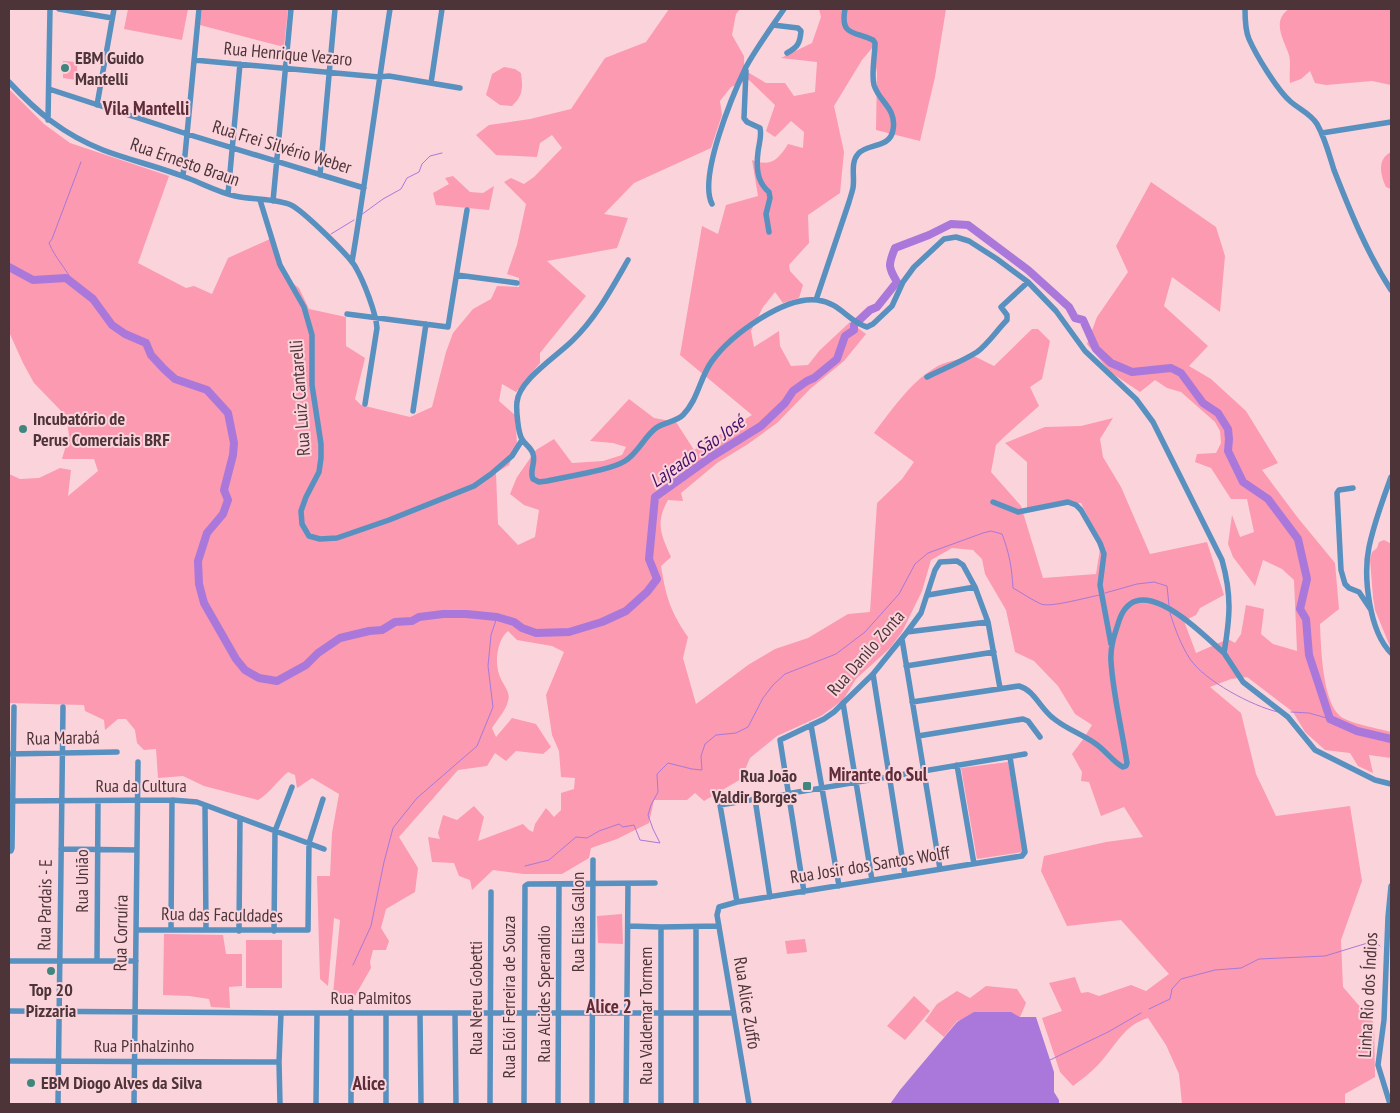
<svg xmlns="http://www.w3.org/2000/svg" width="1400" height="1113" font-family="'PT Sans Narrow',sans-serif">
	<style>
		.green { fill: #fb9ab0; fill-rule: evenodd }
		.water { fill: #a978da }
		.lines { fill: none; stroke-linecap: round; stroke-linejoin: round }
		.stream { stroke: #a978da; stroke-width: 1 }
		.river { stroke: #a978da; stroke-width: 8 }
		.minor { stroke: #5890c0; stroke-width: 5.5 }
		.poi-dot { fill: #40867e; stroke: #fbd4db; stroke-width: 2 }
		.labels { text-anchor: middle; stroke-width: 4; stroke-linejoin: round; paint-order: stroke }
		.street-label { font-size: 18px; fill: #4d3439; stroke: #fbd4db }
		.poi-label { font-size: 18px; font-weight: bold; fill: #4d3439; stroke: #fbd4db; text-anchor: start }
		.neighbourhood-label { font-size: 19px; font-weight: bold; fill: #5e2c39; stroke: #fbd4db }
		.water-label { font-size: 19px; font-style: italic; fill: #430f69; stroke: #fbd4db }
	</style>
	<rect width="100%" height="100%" fill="#fbd4db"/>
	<path class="green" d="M128 9H188L182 40 124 29Z
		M202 9H288L284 47 200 25Z
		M669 9H740L736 14 732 35 744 56V70L766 83H785L794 96 815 92 817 62 781 58 812 43 821 17 819 9H946L935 77 920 141 876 130 877 73 873 47 862 60 834 106 844 152 840 193 808 215 809 243 789 265 790 271 803 285 799 298 783 303 775 292 763 307 751 331 754 347 779 331 780 346 791 366 808 365 820 350 850 322 866 334 844 361 810 389 777 423 748 444 717 463 681 493 683 501 668 500C655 523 661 535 671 557L661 566C666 597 670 611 688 637L683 658 696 704 748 665 775 649 808 638 848 614 870 612 877 503 902 479 914 462 874 433C891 411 909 384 933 369 944 361 961 359 974 356L994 366 1032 329H1038L1050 341 1042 379 1030 387 1039 406 1004 437 996 445 991 472 1021 506 1043 578 1096 574 1101 543 1081 503H1065L1027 511V462L1005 443 1045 427 1081 426 1113 418 1100 439 1103 457 1121 487 1150 554 1207 542 1224 595 1200 608 1196 615 1184 621 1196 653 1228 639 1235 643 1241 634 1246 605 1264 609 1261 634 1273 644 1297 651 1294 580 1282 569 1263 560 1255 586 1233 557 1228 544 1232 515 1240 537 1254 532 1247 499H1231L1211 468 1195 462 1197 454 1216 453 1221 443 1220 431 1215 422 1181 392 1167 388 1155 380 1140 392 1110 372 1087 344 1097 317 1128 272 1116 246 1151 182 1216 227 1225 256 1220 312 1172 277 1164 306 1208 346 1189 366 1211 379 1246 411 1278 463 1262 470 1298 518 1335 563 1339 609 1320 624C1321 647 1322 700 1340 716 1350 724 1378 728 1391 732V758L1369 755 1373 773 1358 766 1350 753 1325 750 1305 732 1293 712 1247 677 1231 679 1210 687 1241 713 1256 774 1276 816 1350 806 1362 881 1341 940 1343 987 1374 1023 1375 1077 1345 1094V1104H1182L1179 1074 1166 1045 1148 1018C1123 1025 1114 1049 1097 1066 1090 1073 1081 1080 1073 1086L1060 1072 1042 1018 1062 1011 1049 983 1075 977 1081 993 1088 992 1099 996 1131 985 1146 991 1169 974 1121 920 1067 926 1041 871 1044 856 1106 842 1143 837 1124 807 1101 816 1089 782 1081 781 1082 772 1072 754 1084 738 1092 725 1075 714 1058 686 1034 661 1015 652 1006 610 985 574 982 559 973 550 952 548 931 560 922 591 902 632 890 648 856 679 843 700 821 716 777 736 750 758 741 779 704 801 695 793 687 800H654L649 823 617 839 591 848 589 858 562 874H524L493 870 472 890 470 880 459 876 454 863 432 862 428 837 440 839 438 833 443 815 457 820 474 806 484 817 478 841 523 824 529 830 533 832 535 824 546 808 554 817 561 810V793L574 789 575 778 561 777 559 751 552 735 546 695 564 652 552 646 517 640 508 631C496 641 494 666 501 679 504 686 511 693 508 701 506 710 497 720 492 728L496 737 512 718 536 724 551 747 543 754 516 751 506 761 495 753 487 766 458 770 399 837 418 868 415 892 386 909 381 928 389 941 386 950H373L370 962 371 968 355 996 333 994 340 920 334 918 328 986 320 979 317 876H330L332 833 339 794 312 778 297 788 295 775 288 772C277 781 270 793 258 800L204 786 183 776 158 778 156 749 144 750 137 743 135 730 126 719H118L105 730 104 720 85 711 84 705 9 703V474L20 479 39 478 60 468 71 470 68 496 98 471 94 459H62L69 435 66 416 34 383 23 363 9 332V89L44 124 70 143 169 176 138 263 186 288 194 286 212 294 228 258 270 239 291 282 299 288 309 309 346 317V346L365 358 355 399 361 405 410 417 432 407 446 352 453 333 473 309 491 299 497 286 519 287V278L507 274 517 245 526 204 504 182 511 178 524 184 534 177 562 148 552 135 540 143 537 157 496 155 476 135 489 125 530 119 571 109 605 58 646 42ZM749 80 775 105 766 131 775 137 791 121 804 132 803 148 788 144C778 160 771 167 752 160L758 196 726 205 718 234 702 226 680 355 752 415 694 450 676 422 654 418 629 399 590 441 613 443 626 447 622 455 603 461 572 463 554 439 536 450 517 477 510 494 524 505 539 510 535 537 518 545 498 524 496 473 509 465 517 444 515 415 499 401 502 384 516 392 540 363V353L586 296 547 261 617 248 628 218 604 214 634 183 711 148 722 115 720 101 731 87Z
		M1289 9H1391V85L1372 81 1326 85 1315 83 1310 71 1301 79 1290 83C1289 74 1291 63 1289 55 1284 40 1271 21 1289 9Z
		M63 61 77 62V80L63 78Z
		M504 67 515 69 521 73C523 88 523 96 512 106L500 105 486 95 492 74Z
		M1391 152V189L1386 187C1380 175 1377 159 1391 152Z
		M453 176 470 192 483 193 494 186 489 210 436 205 433 193 449 184 445 178Z
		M1384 540 1390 543 1391 545V649L1375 610 1373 597 1370 559 1372 552 1377 548 1379 542Z
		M1008 762 1023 852 977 859 961 768Z
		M622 914 623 944 598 943 597 916Z
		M164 934 223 935 226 954H242V986L229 987 230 1008 211 1007 209 999 189 996 163 995Z
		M805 939 807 952 787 954 785 941Z
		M246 940H282V988H246Z
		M986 986 1017 989 1026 1003 1020 1017 1010 1012 957 1021 944 1037 925 1021 937 1004 957 991 970 998Z
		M914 996 930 1011 905 1040 887 1026Z"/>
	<path class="water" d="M974 1012H1011L1020 1017H1036L1054 1072V1092L1059 1100V1104H890L900 1090 957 1022Z"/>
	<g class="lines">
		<path class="stream" d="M361 215 383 199 401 189 407 178 419 172 422 164 430 156 442 153
			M331 234 354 220
			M73 283C66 268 55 258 49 243L52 239 81 162
			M1105 593 1137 584 1154 582 1167 586 1169 605
			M1170 613C1175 629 1181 645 1190 659 1205 681 1252 706 1278 712
			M1291 712 1309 713 1330 719
			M525 866 549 860 576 837 587 838 599 831 619 824 623 827 634 825 640 840 660 843 653 829 648 815 651 805 658 792 657 774 668 763 692 769 702 770 701 756 705 744 716 735 736 733 748 727 763 698 773 685 785 674 836 654 865 632 899 594 915 564 928 553 983 533 991 531 1002 534C1009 552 1012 568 1013 588 1022 593 1032 600 1041 604 1050 608 1088 597 1100 595
			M353 965 371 926 384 862 393 828 417 798 477 746 493 707 488 666 491 635 497 617
			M1149 1009 1170 999 1172 989 1181 979 1215 970 1241 968 1259 959 1325 956 1374 941 1380 946
			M1050 1060 1108 1032 1141 1013"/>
		<path class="river" d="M9 267 33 280 66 278 93 299 112 325 125 334 146 343 151 355 164 369 175 379 207 390 228 413 234 443 233 455 224 490 228 500 223 514 207 533 198 561 199 584 204 603 236 659 245 670 259 678 277 681 306 665 318 653 340 638 369 631 382 630 395 622 412 621 419 617 443 614H466L497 617 514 622 522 628 536 633 569 632 602 622 626 611 647 592 657 579 649 559 655 497 711 457 761 426 785 403 793 391 807 381 814 378 837 359 845 336 854 330V325L870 310 877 307 897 282C888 267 888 265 895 248L929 235 951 224 968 225 1028 270 1069 307 1075 318 1083 320 1096 349 1111 363 1132 372 1171 368 1181 373 1203 403 1218 413 1228 429 1229 439 1228 451 1243 482 1268 499 1298 539 1307 579 1300 609 1306 619 1309 655 1330 719 1357 731 1391 739"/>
		<path class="minor" d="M59 9 112 18
			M1245 9C1245 19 1245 30 1249 39 1256 55 1277 90 1291 102 1299 109 1311 114 1317 124 1325 138 1329 154 1334 170 1350 211 1367 253 1391 290
			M773 25 798 28 801 31C800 43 798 47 787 53
			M194 60 379 77 389 76 460 88
			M746 71 744 118 747 122 760 128C762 136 759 143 758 152 756 168 757 182 769 192L770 198 766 214 769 232
			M9 82C38 113 63 134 103 150 129 160 156 166 182 176 200 182 217 192 235 196 252 200 277 198 291 205 302 210 351 257 356 268 364 282 376 313 377 328L365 404
			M431 83 442 9
			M49 89 187 134 364 188
			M97 105 114 9
			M48 120 50 9
			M1322 133 1391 122
			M320 175 335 9
			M183 176 199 9
			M228 194 240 64
			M260 200 280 265 304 307 312 335V385L321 444V458L319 472 306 497 301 511 302 524 309 536 320 539 337 538 389 520 474 486 491 474 512 456 522 440
			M273 201 291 9
			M712 204C698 177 733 94 746 67 757 47 771 28 784 9
			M628 260C612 288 596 318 572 341 557 356 519 380 517 402 516 409 518 433 522 439 525 445 531 447 533 454 536 463 529 471 533 479L539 482 547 481C567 476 609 471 625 461 638 453 644 437 656 428 664 422 676 422 683 415 698 400 700 377 712 361 731 335 784 296 817 300 841 303 847 321 867 327L873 324 892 306 903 282 914 267 944 239 956 237 969 241 997 259 1028 282 1056 311 1085 351 1136 399 1153 422 1222 560C1232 596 1230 617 1224 653L1243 682 1288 717 1315 750 1375 780 1391 784
			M352 262C366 178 377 93 390 9
			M457 275 517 283
			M816 300 849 202C850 198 852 193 853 188 855 177 850 163 858 154 867 143 890 149 893 130 897 108 879 102 874 85 871 73 875 56 875 43L873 40C854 31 840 36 845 9
			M347 314 448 327 467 210
			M927 377C943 369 961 362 977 352 988 344 997 330 1007 320V315L1001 307 1028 282
			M413 411 426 324
			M1391 477C1383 499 1374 523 1369 547 1363 576 1369 631 1391 653
			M1353 488 1339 490 1337 493 1341 570 1345 584 1349 588 1359 592 1371 610
			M993 502 1018 512 1068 502 1076 505 1081 510 1100 543 1104 554 1100 585 1111 644
			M928 595 975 587
			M907 632 988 622
			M902 639 940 869
			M906 666 994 652
			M873 674 905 875
			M912 702 1019 686C1034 690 1040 708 1053 718 1066 729 1082 734 1096 744 1106 751 1113 762 1123 767L1126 766 1127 763C1122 729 1113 695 1111 661 1110 648 1114 636 1118 624 1135 564 1201 633 1224 653
			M843 703 872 880
			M811 725 839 886
			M918 736 1023 719 1028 721 1040 737
			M9 754 117 752
			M957 765 974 864
			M755 799 770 897
			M9 801 172 800 197 802 324 849
			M205 805 206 930
			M61 849 137 850
			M9 851H11L12 848 14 707
			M804 892 780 740 824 719 834 712 873 674 907 632 921 613 935 570 940 562 957 561 963 565 975 587 988 622 1000 688
			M737 902 720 805 1025 754
			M628 926 661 927 719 926
			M136 930H308L309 843 323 799
			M171 930 172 800
			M239 931 240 818
			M274 931 275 831 292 787
			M9 961H136
			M97 961 98 801
			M9 1011 281 1013H733
			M420 1013 421 1104
			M455 1014 456 1104
			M9 1061 279 1062
			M58 1104 63 707
			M134 1104 138 762
			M280 1104 279 1062 281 1013
			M316 1104 317 1013
			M351 1104V1012
			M386 1104V1013
			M490 1104 491 892
			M524 1104 525 886 528 884 655 883
			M558 1104 559 884
			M592 1104 593 860
			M626 1104 628 884
			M661 1104V927
			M696 1104V927
			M749 1104 717 915 719 907 737 902 1022 856 1025 852 1010 757
			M1390 1104 1378 1065 1384 1020 1388 917 1391 886"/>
	</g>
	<g class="poi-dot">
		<circle cx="65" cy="68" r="5"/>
		<circle cx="23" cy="429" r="5"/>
		<rect x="802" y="781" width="10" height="10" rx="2.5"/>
		<circle cx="51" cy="971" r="5"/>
		<circle cx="31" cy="1083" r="5"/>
	</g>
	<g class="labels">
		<g class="street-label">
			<text transform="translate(288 54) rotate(5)" y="6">Rua Henrique Vezaro</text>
			<text transform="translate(282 147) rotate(17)" y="6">Rua Frei Silvério Weber</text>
			<text transform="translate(185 162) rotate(19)" y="6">Rua Ernesto Braun</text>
			<text transform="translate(300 398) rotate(-94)" y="6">Rua Luiz Cantarelli</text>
			<text transform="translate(866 653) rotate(-49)" y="6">Rua Danilo Zonta</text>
			<text transform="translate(63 738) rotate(-1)" y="6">Rua Marabá</text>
			<text x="141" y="792">Rua da Cultura</text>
			<text transform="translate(870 865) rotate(-9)" y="6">Rua Josir dos Santos Wolff</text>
			<text transform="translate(82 881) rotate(-90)" y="6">Rua União</text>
			<text transform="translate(45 905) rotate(-89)" y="6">Rua Pardais - E</text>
			<text transform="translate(222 915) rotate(1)" y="6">Rua das Faculdades</text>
			<text transform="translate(578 922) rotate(-90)" y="6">Rua Elias Gallon</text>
			<text transform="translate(121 933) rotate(-89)" y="6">Rua Corruíra</text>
			<text transform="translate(544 994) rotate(-90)" y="6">Rua Alcides Sperandio</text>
			<text transform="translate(1368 995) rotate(-87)" y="6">Linha Rio dos Índios</text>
			<text transform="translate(509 997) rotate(-90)" y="6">Rua Elói Ferreira de Souza</text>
			<text x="371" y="1004">Rua Palmitos</text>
			<text transform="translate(476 998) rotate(-90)" y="6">Rua Nereu Gobetti</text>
			<text transform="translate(747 1003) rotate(81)" y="6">Rua Alice Zuffo</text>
			<text transform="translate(646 1016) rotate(-90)" y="6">Rua Valdemar Tormem</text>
			<text x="144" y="1052">Rua Pinhalzinho</text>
		</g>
		<g class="poi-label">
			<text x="75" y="64">EBM Guido<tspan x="75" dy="21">Mantelli</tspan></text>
			<text x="33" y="425">Incubatório de<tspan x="33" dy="21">Perus Comerciais BRF</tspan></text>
			<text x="797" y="782" text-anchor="end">Rua João<tspan x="797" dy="21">Valdir Borges</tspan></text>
			<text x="51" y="996" text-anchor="middle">Top 20<tspan x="51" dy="21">Pizzaria</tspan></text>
			<text x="41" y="1089">EBM Diogo Alves da Silva</text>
		</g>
		<g class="neighbourhood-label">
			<text x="146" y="115">Vila Mantelli</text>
			<text x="878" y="781">Mirante do Sul</text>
			<text x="609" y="1013">Alice 2</text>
			<text x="369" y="1090">Alice</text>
		</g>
		<g class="water-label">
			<text transform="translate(697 451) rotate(-35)" y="7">Lajeado São José</text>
		</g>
	</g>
	<rect width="1400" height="1113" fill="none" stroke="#4d3439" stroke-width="20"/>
</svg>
